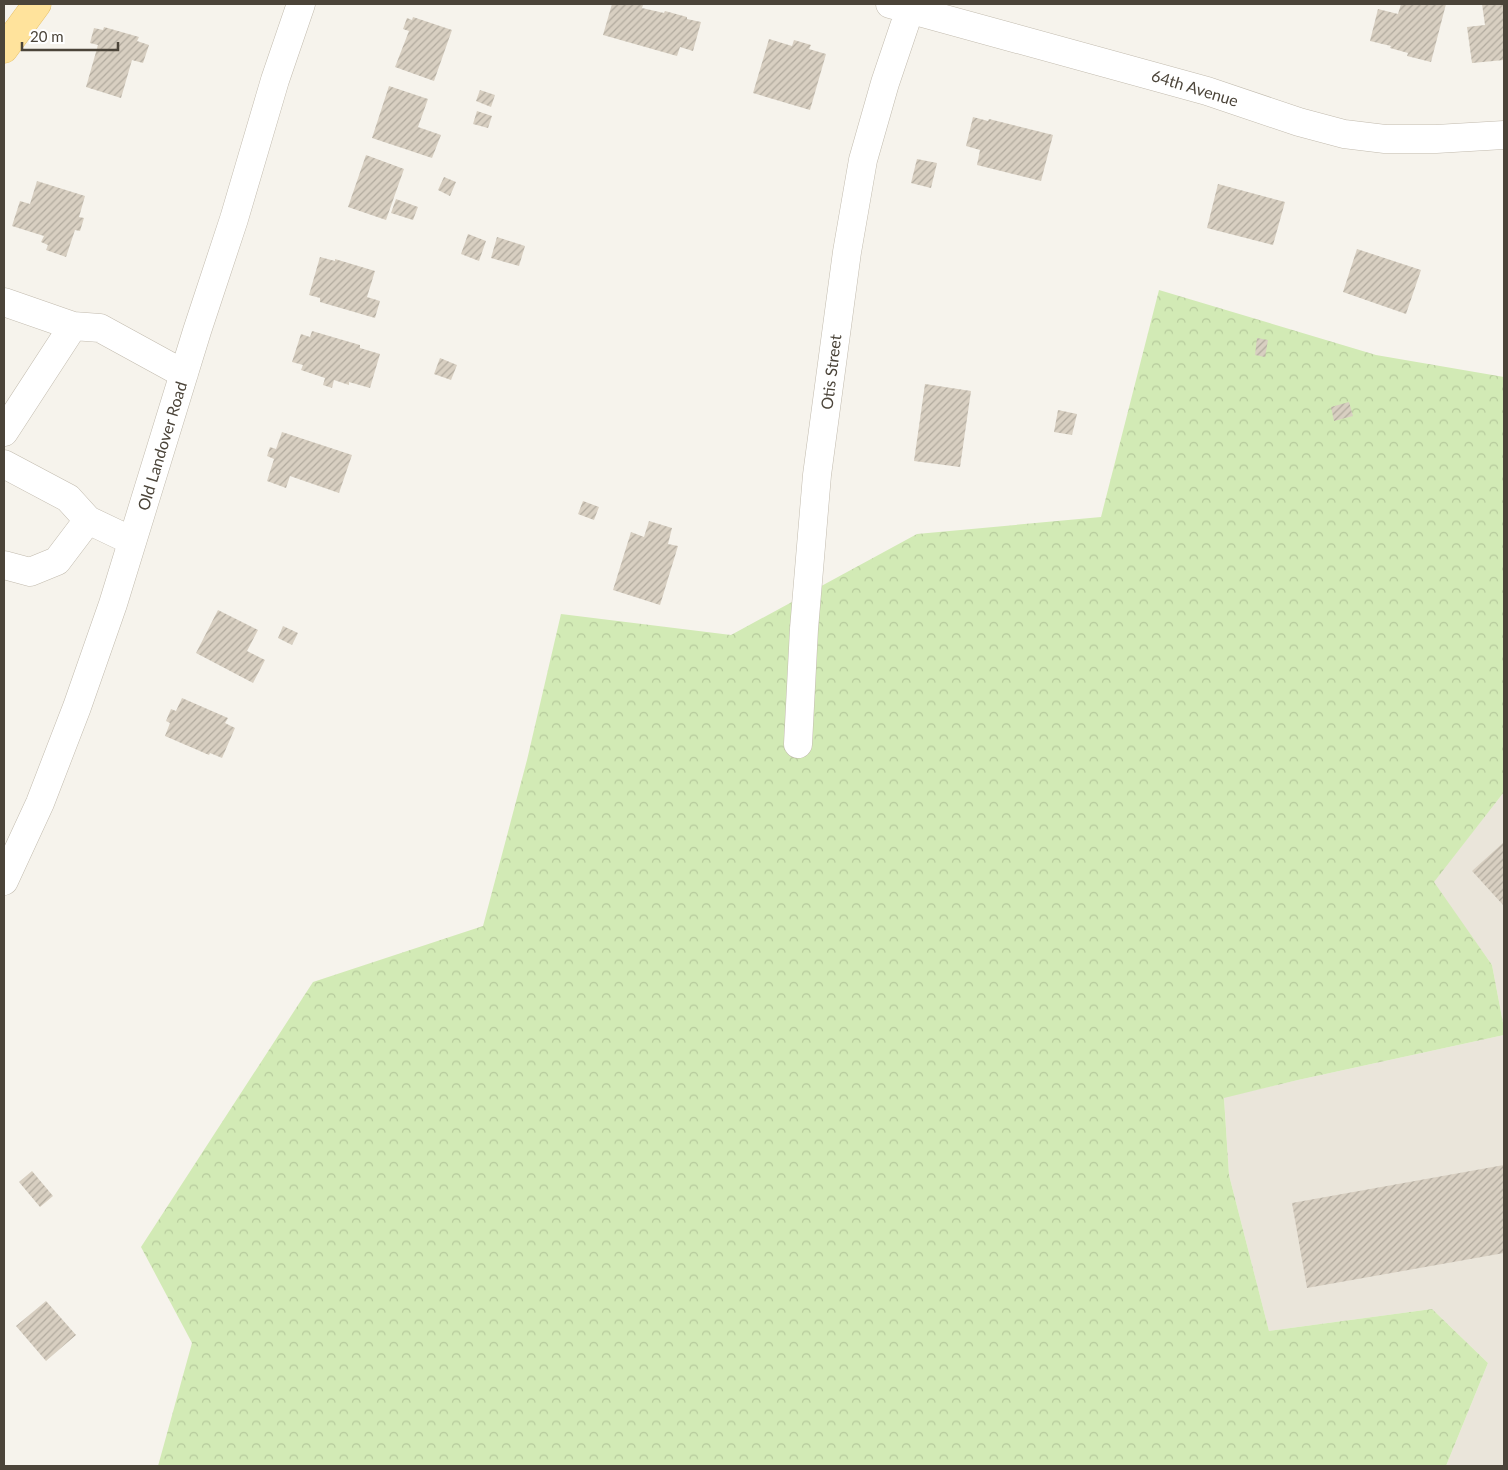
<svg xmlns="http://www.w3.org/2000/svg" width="1508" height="1470" font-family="Lato,sans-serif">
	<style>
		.residential { fill: #eae5da }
		.forest { fill: url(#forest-crowns) }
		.building { fill: url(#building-hatch) }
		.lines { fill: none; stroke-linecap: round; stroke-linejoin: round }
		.minor-casing { stroke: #c2bbae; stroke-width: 29 }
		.major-casing { stroke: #e6c16a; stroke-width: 29 }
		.minor { stroke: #fff; stroke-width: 28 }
		.major { stroke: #ffe39c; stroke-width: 28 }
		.labels { text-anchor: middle; stroke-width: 4.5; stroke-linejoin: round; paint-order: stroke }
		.street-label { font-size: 16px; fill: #4b4439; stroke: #fff }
	</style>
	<defs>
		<pattern id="forest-crowns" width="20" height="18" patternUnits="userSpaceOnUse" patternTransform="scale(1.25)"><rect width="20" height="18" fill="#d2eab5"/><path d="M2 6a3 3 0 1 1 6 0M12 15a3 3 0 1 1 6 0" fill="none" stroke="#b6ca9c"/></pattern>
		<pattern id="building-hatch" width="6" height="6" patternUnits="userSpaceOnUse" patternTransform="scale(1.25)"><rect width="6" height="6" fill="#d8cfc1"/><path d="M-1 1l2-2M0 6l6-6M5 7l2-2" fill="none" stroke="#b1aa9e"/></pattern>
	</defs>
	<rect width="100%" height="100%" fill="#f6f3ec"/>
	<path class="residential" d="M1504 792V1028L1492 965 1433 882Z
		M1504 1035V1466H1446L1488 1363 1432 1309 1269 1331 1229 1175 1224 1097 1298 1080Z"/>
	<path class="forest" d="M1159 290 1376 355 1504 377V792L1434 882 1492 965 1504 1028V1035L1298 1080 1224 1098 1229 1175 1269 1331 1432 1309 1488 1363 1446 1466H158L192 1343 141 1247 313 982 483 926 527 760 561 614 731 635 917 534 1101 517Z"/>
	<path class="building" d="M612 4H639L643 5 642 8 664 13 665 11 687 17V19L701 22 693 51 680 47 677 56 603 35Z
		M1401 4H1446L1431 62 1407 56 1408 53 1390 48 1391 46 1370 41 1378 9 1398 14Z
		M1482 4H1504V60L1472 63 1467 27 1485 25Z
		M413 17 452 30 434 81 395 67 409 31 403 29 407 18 412 20Z
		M104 27 139 37 137 41 149 45 143 63 132 60 121 98 86 87 98 45 90 43 94 28 103 30Z
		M769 39 792 46 794 40 811 45 809 49 826 54 810 110 753 93Z
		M389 86 428 99 418 127 441 135 432 158 372 138Z
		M480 90 495 95 491 107 476 101Z
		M477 111 492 116 488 128 473 124Z
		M973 117 988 121 989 119 1053 135 1041 181 977 165 980 150 966 146Z
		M366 155 404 169 386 220 348 207Z
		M917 159 937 163 931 188 911 183Z
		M444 177 456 182 450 196 438 190Z
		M37 181 85 196 79 217 84 218 80 231 75 230 66 257 46 250 48 245 41 242 44 236 12 226 20 201 30 204Z
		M1218 184 1285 202 1273 245 1207 228Z
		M396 199 418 207 413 220 391 213Z
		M468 234 486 241 479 261 461 254Z
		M497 237 525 246 519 266 491 258Z
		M1357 249 1421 270 1406 314 1343 292Z
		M320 257 335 261V259L375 271 367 297 380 301 375 318 320 302V298L309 295Z
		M312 331 360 345V348L380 354 370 388 349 382V385L334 380 332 388 323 385 325 378 301 370 303 365 292 362 301 334 310 337Z
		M1257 338 1268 340 1265 357 1255 355Z
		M440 358 457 365 451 380 434 374Z
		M925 384 971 391 960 467 914 461Z
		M1349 402 1353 416 1334 421 1331 407Z
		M1058 410 1077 414 1072 435 1054 432Z
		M282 432 352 455 339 493 290 476 286 488 267 481 274 459 267 456 270 447 276 449Z
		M583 501 599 507 594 520 578 514Z
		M649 521 672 528 668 544 678 546 660 605 613 590 631 532 644 537Z
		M218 610 258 630 247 651 265 660 253 683 196 653Z
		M283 626 298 633 292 645 278 638Z
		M182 698 228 718 225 723 235 728 222 758 210 753 209 755 165 736 170 723 166 721 171 709 176 711Z
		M1504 842V906L1472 871Z
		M1504 1165V1253L1307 1288 1292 1203Z
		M32 1171 53 1196 40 1207 19 1182Z
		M46 1301 76 1335 46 1361 16 1326Z"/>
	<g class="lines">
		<defs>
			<path id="minor" d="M890 4 1207 91 1299 122 1344 134 1385 139H1436L1504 135
				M4 302 73 326
				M4 432 73 326 100 328 184 374
				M4 464 68 498 88 520 132 541
				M4 565 30 572 57 561 88 520
				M798 744 804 629 817 475 847 252 863 160 885 83 910 9
				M4 881 40 803 77 707 113 604 197 331 234 219 275 80 301 4"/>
			<path id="major" d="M4 49 37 4"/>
		</defs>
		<use href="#minor" class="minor-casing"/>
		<use href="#major" class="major-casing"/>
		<use href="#minor" class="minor"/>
		<use href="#major" class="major"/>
	</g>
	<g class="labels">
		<g class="street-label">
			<text transform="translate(1195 88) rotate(17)" y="6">64th Avenue</text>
			<text transform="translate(831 372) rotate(-83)" y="6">Otis Street</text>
			<text transform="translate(162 446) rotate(-73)" y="6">Old Landover Road</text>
		</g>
	</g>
	<rect width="1508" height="1470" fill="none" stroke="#4b4439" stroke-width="10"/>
	<path d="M22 42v8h96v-8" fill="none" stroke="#4b4439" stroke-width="2.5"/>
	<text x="30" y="42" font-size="15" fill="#4b4439" stroke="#ffffff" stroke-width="4" paint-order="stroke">20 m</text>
</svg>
